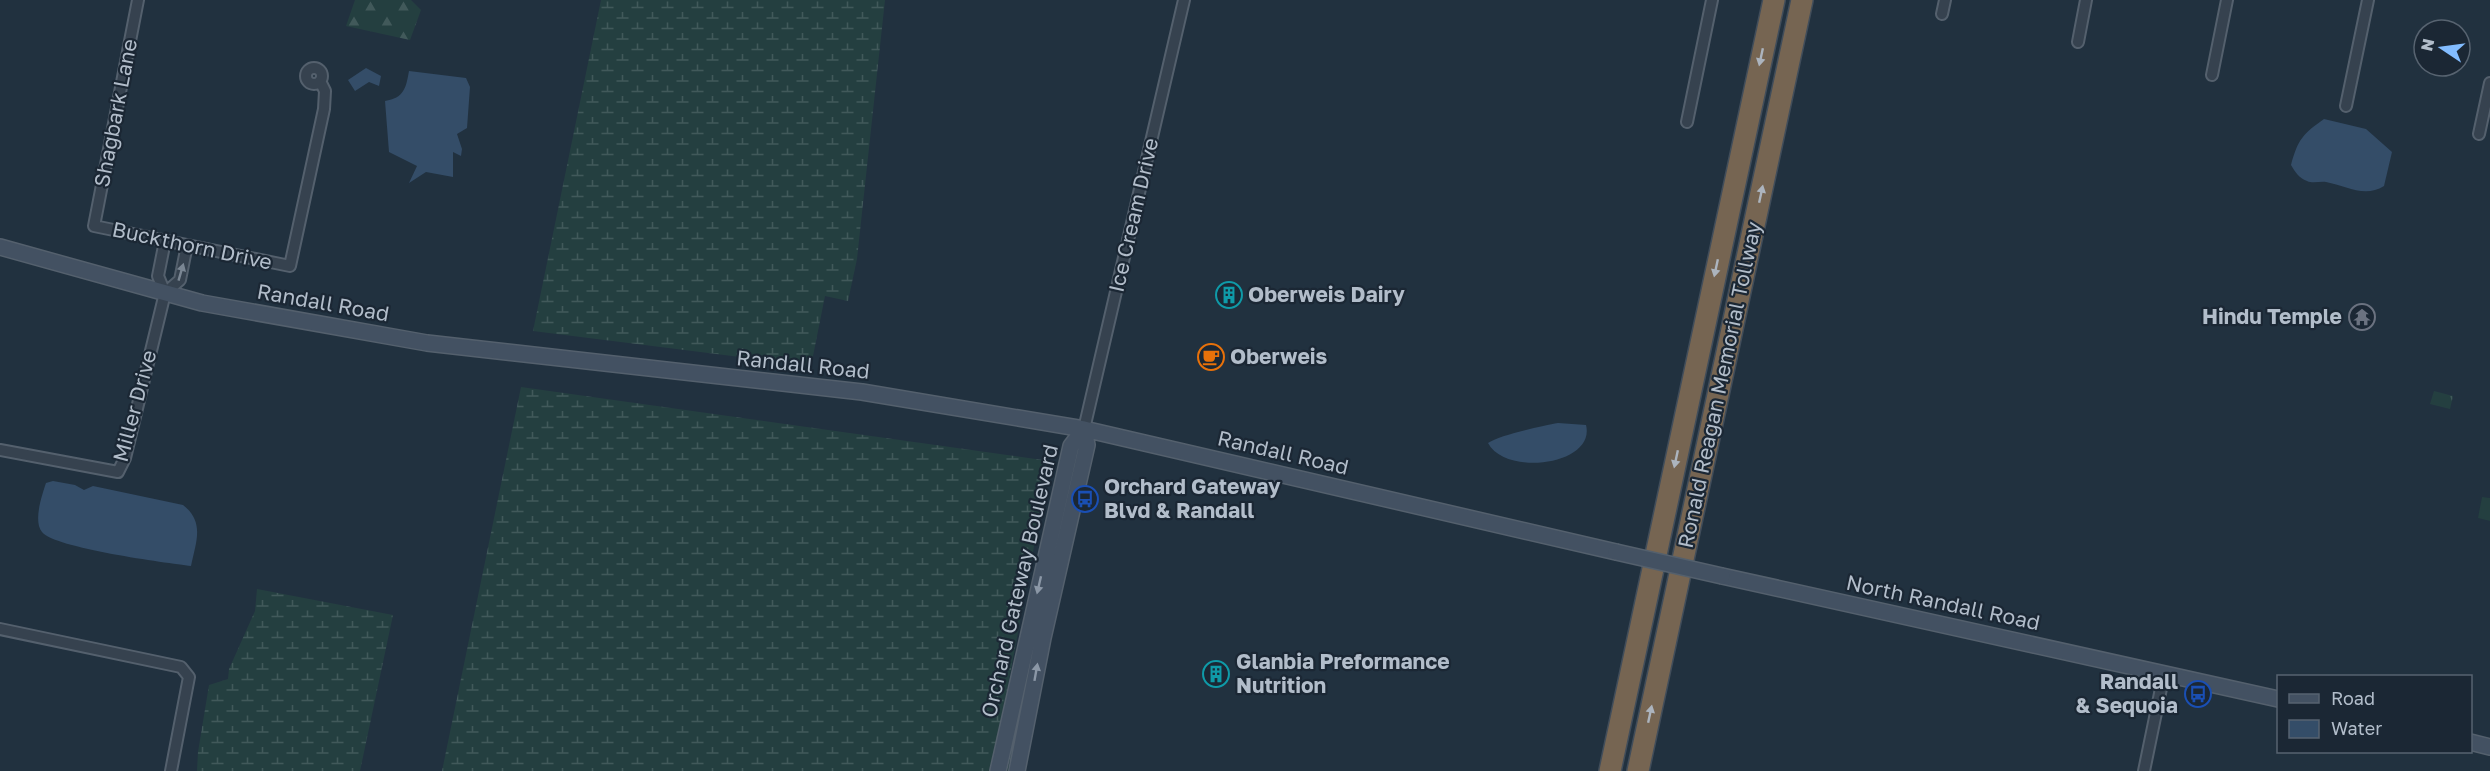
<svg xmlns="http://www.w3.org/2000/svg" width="2490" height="771" font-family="'Golos Text',sans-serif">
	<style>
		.grass { fill: url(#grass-dots) }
		.forest { fill: url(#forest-firs) }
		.wetland { fill: url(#wetland-marsh) }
		.park { fill: url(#park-tufts) }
		.garden { fill: #243f40 }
		.water { fill: #344d68 }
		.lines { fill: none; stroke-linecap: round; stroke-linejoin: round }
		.street-casing { stroke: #54606d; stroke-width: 14 }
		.secondary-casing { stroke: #54606d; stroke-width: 18 }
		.highway-casing { stroke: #414d5a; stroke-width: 24 }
		.street { stroke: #36424f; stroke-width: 10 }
		.secondary { stroke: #435162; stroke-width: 15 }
		.highway { stroke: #766552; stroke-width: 21 }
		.secondary-bridge-casing { stroke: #54606d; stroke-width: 18; stroke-linecap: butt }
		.secondary-bridge { stroke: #435162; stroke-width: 15 }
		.oneway { fill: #acb4be }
		.oneway2 { fill: #7a8693 }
		.oneway3 { fill: #8b97a6 }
		.labels { text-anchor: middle; stroke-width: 4.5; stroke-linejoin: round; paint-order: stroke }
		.street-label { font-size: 21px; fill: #b2bdca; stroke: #1b2734 }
		.poi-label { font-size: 21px; font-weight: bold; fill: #b2bdca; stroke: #1b2734; text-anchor: start }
	</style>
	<defs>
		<pattern id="grass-dots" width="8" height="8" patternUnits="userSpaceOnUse" patternTransform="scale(1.5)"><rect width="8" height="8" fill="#243f40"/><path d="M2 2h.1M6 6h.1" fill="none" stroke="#41595a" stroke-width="1.8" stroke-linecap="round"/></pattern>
		<pattern id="forest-firs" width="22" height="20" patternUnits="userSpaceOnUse" patternTransform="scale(1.5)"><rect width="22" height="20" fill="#243f40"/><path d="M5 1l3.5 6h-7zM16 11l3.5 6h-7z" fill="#41595a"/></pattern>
		<pattern id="wetland-marsh" width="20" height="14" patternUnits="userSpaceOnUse" patternTransform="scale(1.5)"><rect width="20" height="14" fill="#243f40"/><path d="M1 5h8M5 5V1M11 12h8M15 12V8" fill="none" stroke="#41595a"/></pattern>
		<pattern id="park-tufts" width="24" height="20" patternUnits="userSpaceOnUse" patternTransform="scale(1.5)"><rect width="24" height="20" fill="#243f40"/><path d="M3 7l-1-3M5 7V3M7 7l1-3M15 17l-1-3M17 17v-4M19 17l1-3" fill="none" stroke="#41595a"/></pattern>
	</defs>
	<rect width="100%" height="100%" fill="#21313f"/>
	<path class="grass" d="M1032 646 1022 713 1009 771H1005Z"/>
	<path class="forest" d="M355 0H411L421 10 410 40 346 26Z"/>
	<path class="wetland" d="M601 0H885L857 259 848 301 825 296 811 366 533 331Z
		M521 387 1050 461 992 771H442Z
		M257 589 393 615 360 771H197L198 752 209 685 228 679 229 669 255 611Z"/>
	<path class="park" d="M2434 391 2453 396 2450 409 2430 404Z"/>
	<path class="garden" d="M2482 497 2490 498V521L2478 518Z"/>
	<path class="water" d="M366 68 381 76 379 86 369 82 355 91 348 80Z
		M409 71 466 78 470 87 467 128 457 134 462 149 461 156 453 152V177L426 172 409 183 417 166 389 152 385 101C404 98 406 88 409 71Z
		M2324 119 2366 129 2392 152 2384 186C2365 198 2346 186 2326 182 2320 181 2313 184 2307 181 2299 178 2295 172 2291 165 2298 139 2303 134 2324 119Z
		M1558 423 1586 425C1596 465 1506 477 1488 443 1499 435 1542 426 1558 423Z
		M53 481 75 485 84 490 93 486 183 505C205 522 196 542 191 566 167 563 54 548 42 532 33 521 42 495 46 483Z"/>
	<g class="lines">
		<defs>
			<path id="street" d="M138 0 94 226 290 266 324 109 325 91 320 81
				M1942 14 1945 0
				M2078 42 2086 0
				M306 76a8 8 0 1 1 16 0a8 8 0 1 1-16 0Z
				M2212 75 2227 0
				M2346 106 2368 0
				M1687 122 1712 0
				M2479 134 2490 83
				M165 293 180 280 187 245
				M165 293 158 276 165 241
				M1084 429 1184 0
				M0 450 118 472 125 458 165 293
				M0 629 181 667 189 677 171 771
				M2144 771 2164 674"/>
			<path id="secondary" d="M0 247 202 303 427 343 862 392 1084 429 1616 552
				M1722 576 2278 699
				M2470 742 2490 747
				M998 771 1071 446 1084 429
				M1017 771 1043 638 1087 445 1084 429"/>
			<path id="highway" d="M1610 771 1774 0
				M1638 771 1802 0"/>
		</defs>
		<use href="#street" class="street-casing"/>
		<use href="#secondary" class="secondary-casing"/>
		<use href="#highway" class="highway-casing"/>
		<use href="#street" class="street"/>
		<use href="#secondary" class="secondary"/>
		<use href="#highway" class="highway"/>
		<defs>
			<path id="secondary-bridge" d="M1616 552 1722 576"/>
		</defs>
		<use href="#secondary-bridge" class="secondary-bridge-casing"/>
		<use href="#secondary-bridge" class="secondary-bridge"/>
	</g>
	<defs><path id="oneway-solid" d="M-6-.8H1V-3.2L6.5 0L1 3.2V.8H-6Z" transform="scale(1.5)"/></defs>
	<g class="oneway">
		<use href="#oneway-solid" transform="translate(1761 57) rotate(102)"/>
		<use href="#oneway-solid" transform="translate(1761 194) rotate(-78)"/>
		<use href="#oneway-solid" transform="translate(1716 268) rotate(102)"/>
		<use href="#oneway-solid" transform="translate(1676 459) rotate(102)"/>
		<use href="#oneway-solid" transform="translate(1650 714) rotate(-78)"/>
	</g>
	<use class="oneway2" href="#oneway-solid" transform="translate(181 272) rotate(-74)"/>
	<g class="oneway3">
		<use href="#oneway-solid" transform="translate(1039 585) rotate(103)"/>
		<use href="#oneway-solid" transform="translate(1036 672) rotate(-80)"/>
	</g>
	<defs>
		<symbol id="building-ring" viewBox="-11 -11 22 22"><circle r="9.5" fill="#1b2734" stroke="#0f9aa8" stroke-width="1.5"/><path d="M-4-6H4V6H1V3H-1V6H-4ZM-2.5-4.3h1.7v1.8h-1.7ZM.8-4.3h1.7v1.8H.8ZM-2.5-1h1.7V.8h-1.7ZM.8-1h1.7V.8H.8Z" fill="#0f9aa8"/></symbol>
		<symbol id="temple-ring" viewBox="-11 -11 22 22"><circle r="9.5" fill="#1b2734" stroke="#6b7280" stroke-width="1.5"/><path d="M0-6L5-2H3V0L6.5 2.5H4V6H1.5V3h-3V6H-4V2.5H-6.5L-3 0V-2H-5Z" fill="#6b7280"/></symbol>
		<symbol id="cafe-ring" viewBox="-11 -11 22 22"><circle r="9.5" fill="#1b2734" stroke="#e8710a" stroke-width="1.5"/><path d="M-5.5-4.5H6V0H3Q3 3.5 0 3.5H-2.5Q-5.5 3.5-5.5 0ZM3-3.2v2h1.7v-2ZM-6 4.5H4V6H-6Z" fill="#e8710a"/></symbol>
		<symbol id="bus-ring" viewBox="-11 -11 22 22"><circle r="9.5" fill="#1b2734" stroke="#1a4fb4" stroke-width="1.5"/><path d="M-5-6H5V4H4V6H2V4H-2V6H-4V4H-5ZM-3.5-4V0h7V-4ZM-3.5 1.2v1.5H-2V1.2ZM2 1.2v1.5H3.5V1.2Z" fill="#1a4fb4"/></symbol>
	</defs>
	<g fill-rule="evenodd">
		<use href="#building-ring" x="1214" y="280" width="30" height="30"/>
		<use href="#temple-ring" x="2347" y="302" width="30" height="30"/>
		<use href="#cafe-ring" x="1196" y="342" width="30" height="30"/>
		<use href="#bus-ring" x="1070" y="484" width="30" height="30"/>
		<use href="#building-ring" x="1201" y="659" width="30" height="30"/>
		<use href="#bus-ring" x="2183" y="679" width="30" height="30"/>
	</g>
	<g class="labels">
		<g class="street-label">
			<text transform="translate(116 113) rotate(-79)" y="7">Shagbark Lane</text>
			<text transform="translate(1134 215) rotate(-77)" y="7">Ice Cream Drive</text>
			<text transform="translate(192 246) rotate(12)" y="7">Buckthorn Drive</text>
			<text transform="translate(323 303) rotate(10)" y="7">Randall Road</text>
			<text transform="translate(803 365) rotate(6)" y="7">Randall Road</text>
			<text transform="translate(1720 385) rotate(-78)" y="7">Ronald Reagan Memorial Tollway</text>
			<text transform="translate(135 406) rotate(-75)" y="7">Miller Drive</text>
			<text transform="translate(1283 453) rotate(13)" y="7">Randall Road</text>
			<text transform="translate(1020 581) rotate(-77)" y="7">Orchard Gateway Boulevard</text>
			<text transform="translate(1943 603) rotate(12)" y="7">North Randall Road</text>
		</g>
		<g class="poi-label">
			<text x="1248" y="302">Oberweis Dairy</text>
			<text x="2342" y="324" text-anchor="end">Hindu Temple</text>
			<text x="1230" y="364">Oberweis</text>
			<text x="1104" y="494">Orchard Gateway<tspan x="1104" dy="24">Blvd &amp; Randall</tspan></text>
			<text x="1236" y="669">Glanbia Preformance<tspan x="1236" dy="24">Nutrition</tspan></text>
			<text x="2178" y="689" text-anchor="end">Randall<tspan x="2178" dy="24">&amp; Sequoia</tspan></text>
		</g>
	</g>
	<rect x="2277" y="675" width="195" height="78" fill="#1b2734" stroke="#576370" stroke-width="1.5"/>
	<rect x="2289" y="694" width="30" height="9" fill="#435162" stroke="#576370" stroke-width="1.5"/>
	<text x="2331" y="705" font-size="18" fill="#b2bdca">Road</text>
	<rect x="2289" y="720" width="30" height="18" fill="#344d68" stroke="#576370" stroke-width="1.5"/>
	<text x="2331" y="735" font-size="18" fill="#b2bdca">Water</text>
	<g transform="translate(2442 48) rotate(283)"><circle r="28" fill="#1b2734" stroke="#576370" stroke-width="1.5"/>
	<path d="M0-4.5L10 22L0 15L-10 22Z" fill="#82bcff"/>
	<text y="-9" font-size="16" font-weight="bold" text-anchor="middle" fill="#b2bdca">N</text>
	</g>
</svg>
